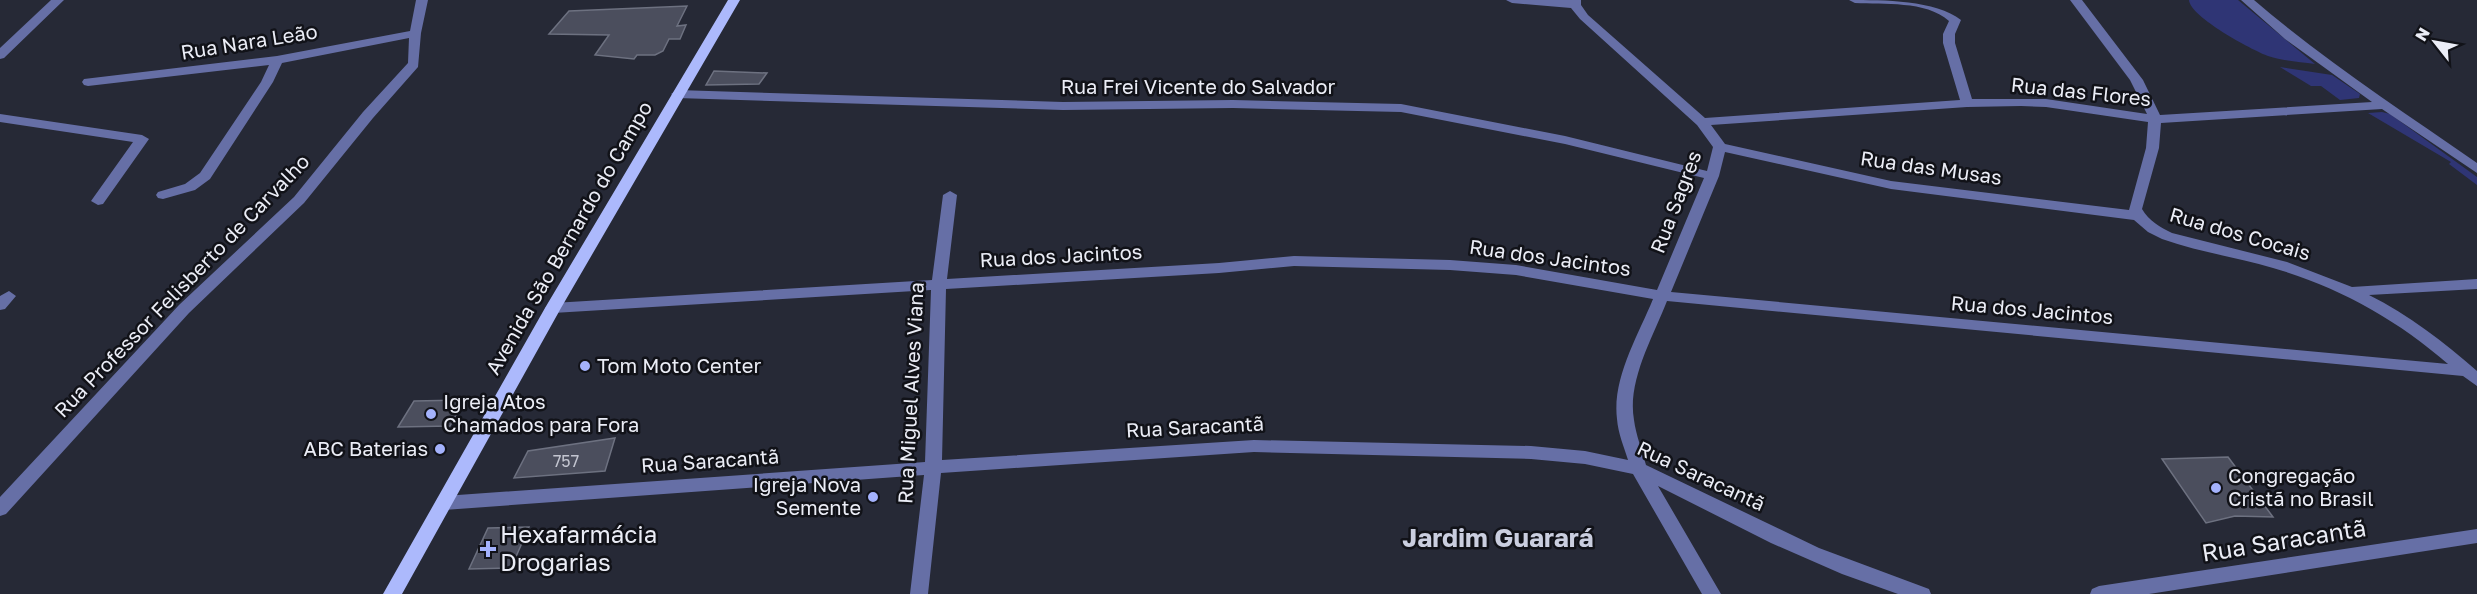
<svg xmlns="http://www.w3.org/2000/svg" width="2477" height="594" font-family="'Golos Text',sans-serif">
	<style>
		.green { fill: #2f3575 }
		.building { fill: #4b4e5d; stroke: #6d7180; stroke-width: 1.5 }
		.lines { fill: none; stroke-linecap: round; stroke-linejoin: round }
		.minor { fill: #666fa6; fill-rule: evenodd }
		.major { fill: #acb9fc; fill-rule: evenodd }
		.poi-dot { fill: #a4b2fc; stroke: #111218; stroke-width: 2 }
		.labels { text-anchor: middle; stroke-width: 5; stroke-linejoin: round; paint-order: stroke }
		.number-label { font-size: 16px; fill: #c3c5d0 }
		.street-label { font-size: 20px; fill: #ebedf6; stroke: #111218 }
		.poi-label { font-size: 20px; fill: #ebedf6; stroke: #111218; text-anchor: start }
		.near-poi-label { font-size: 24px; fill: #ebedf6; stroke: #111218; text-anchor: start }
		.near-street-label { font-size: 24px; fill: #ebedf6; stroke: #111218 }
		.district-label { font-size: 26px; font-weight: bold; fill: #cacedf; stroke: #111218 }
	</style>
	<rect width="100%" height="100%" fill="#262936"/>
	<path class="green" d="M2189 0H2238L2315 64C2299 62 2284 61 2268 56 2252 50 2190 17 2189 0Z
		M2280 67 2332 75 2360 94 2359 98 2340 100 2321 86H2311Z
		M2382 112 2390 114 2477 177V185L2449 164 2451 162 2368 113Z"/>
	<path class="building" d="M687 6 677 26 686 25 680 39H669L663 51 655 55H637L634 59 595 55 609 35 549 34 569 11Z
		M714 71 767 73 759 84 706 85Z
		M464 400 450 426 398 427 414 401Z
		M615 438 605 471 514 478 528 451Z
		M2228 457 2273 517 2235 516 2206 523 2162 459Z
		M529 527 511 568 469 569 488 528Z"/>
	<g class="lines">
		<path class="minor" d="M51 0H64L4 58 0 59V48Z
			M416 0H428L421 33 418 67 373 118 304 203 189 313 6 514 0 516V497L179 305 294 197 363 112 408 63 409 38 282 63 273 82 210 179 195 190 163 199 158 198 156 195 158 192 185 184 200 173 261 82 269 65 88 86 84 85 82 82 84 79 277 56 410 31Z
			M1506 0H1581V5L1588 15 1705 118 1960 100 1943 43V34L1949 21C1925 0 1884 5 1855 3L1849 0C1883 0 1936 0 1961 20L1955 34V43L1972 99H2046L2147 114 2130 80 2070 0H2082L2143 80 2160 115 2372 102 2285 39 2241 0H2254C2324 60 2401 110 2477 163V173L2382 109 2161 123 2159 148 2142 209C2149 221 2160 227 2172 233L2287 262 2352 287 2477 279V289L2369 295C2409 315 2444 342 2477 371V386L2463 376 1667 301C1653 337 1627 381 1634 420 1636 435 1642 450 1646 465L1819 548 1929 589 1931 594H1898L1842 574 1771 543 1658 486 1721 594H1702L1633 474 1585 464 1531 459 1254 452 941 473 928 594H910L924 475 444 510 438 508 435 503 438 498 444 496 925 462 931 290 553 313 545 308 553 303 932 280 943 195 950 191 957 195 947 279 1219 263 1294 256 1450 260 1516 265 1657 290 1704 178 1565 144 1401 112 1233 108 1063 110 677 98 671 94 677 90 1063 102 1233 100 1401 104 1565 136 1707 171 1713 147 1697 125 1580 19 1571 8 1512 3ZM2021 106 2046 107 2148 122 2146 148 2129 210 1891 181 1725 144 1711 125 1967 107ZM1725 152 1891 189 2134 220 2148 232 2162 239C2198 252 2236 257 2273 268 2337 286 2398 320 2448 364L1671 292 1719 176ZM1294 266 1450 270 1516 275 1653 299C1638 336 1612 378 1617 419 1618 433 1624 447 1628 460L1585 451 1531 446 1254 440 942 460 946 289 1219 273Z
			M0 114 142 135 149 139 103 204 98 205 91 201 133 142 0 122Z
			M9 291 16 296 5 309 0 310V296Z
			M2477 529V543L2149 594H2090L2092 589 2099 586Z"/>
		<path class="major" d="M728 0H740L561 308 402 594H383L545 308Z"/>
	</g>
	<g class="poi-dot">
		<circle cx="585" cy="366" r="6"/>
		<circle cx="431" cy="414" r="6"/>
		<circle cx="440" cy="449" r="6"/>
		<circle cx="2216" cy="488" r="6"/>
		<circle cx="873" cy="497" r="6"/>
		<path d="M485 540h6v6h6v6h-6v6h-6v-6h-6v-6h6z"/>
	</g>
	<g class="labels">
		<g class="number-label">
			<text x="566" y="467">757</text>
		</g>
		<g class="street-label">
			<text transform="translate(249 42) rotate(-9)" y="7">Rua Nara Leão</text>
			<text x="1198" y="94">Rua Frei Vicente do Salvador</text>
			<text transform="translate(2081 92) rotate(6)" y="7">Rua das Flores</text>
			<text transform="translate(1931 168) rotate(8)" y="7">Rua das Musas</text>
			<text transform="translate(1676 202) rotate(-69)" y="7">Rua Sagres</text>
			<text transform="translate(2240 234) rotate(16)" y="7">Rua dos Cocais</text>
			<text transform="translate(569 238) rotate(-60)" y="7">Avenida São Bernardo do Campo</text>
			<text transform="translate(1061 256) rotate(-3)" y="7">Rua dos Jacintos</text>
			<text transform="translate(1550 258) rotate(8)" y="7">Rua dos Jacintos</text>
			<text transform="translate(182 286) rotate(-46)" y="7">Rua Professor Felisberto de Carvalho</text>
			<text transform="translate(2032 310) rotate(5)" y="7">Rua dos Jacintos</text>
			<text transform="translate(911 393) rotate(-87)" y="7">Rua Miguel Alves Viana</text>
			<text transform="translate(1195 427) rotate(-3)" y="7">Rua Saracantã</text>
			<text transform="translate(710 461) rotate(-4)" y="7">Rua Saracantã</text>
			<text transform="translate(1701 476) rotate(25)" y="7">Rua Saracantã</text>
		</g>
		<g class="poi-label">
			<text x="597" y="373">Tom Moto Center</text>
			<text x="443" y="409">Igreja Atos<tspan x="443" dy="23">Chamados para Fora</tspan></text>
			<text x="428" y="456" text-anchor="end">ABC Baterias</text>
			<text x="2228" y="483">Congregação<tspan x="2228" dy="23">Cristã no Brasil</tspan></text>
			<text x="861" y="492" text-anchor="end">Igreja Nova<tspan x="861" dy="23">Semente</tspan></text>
		</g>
		<g class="near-poi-label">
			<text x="500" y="543">Hexafarmácia<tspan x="500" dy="28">Drogarias</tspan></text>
		</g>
		<g class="near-street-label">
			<text transform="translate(2284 541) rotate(-9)" y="8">Rua Saracantã</text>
		</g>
		<g class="district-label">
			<text x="1498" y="547">Jardim Guarará</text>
		</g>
	</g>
	<g transform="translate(2435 42) rotate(301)" stroke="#111218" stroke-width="4.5" paint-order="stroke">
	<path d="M0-4.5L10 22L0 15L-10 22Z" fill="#ebedf6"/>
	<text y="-9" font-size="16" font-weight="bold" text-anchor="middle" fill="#ebedf6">N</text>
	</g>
</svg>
